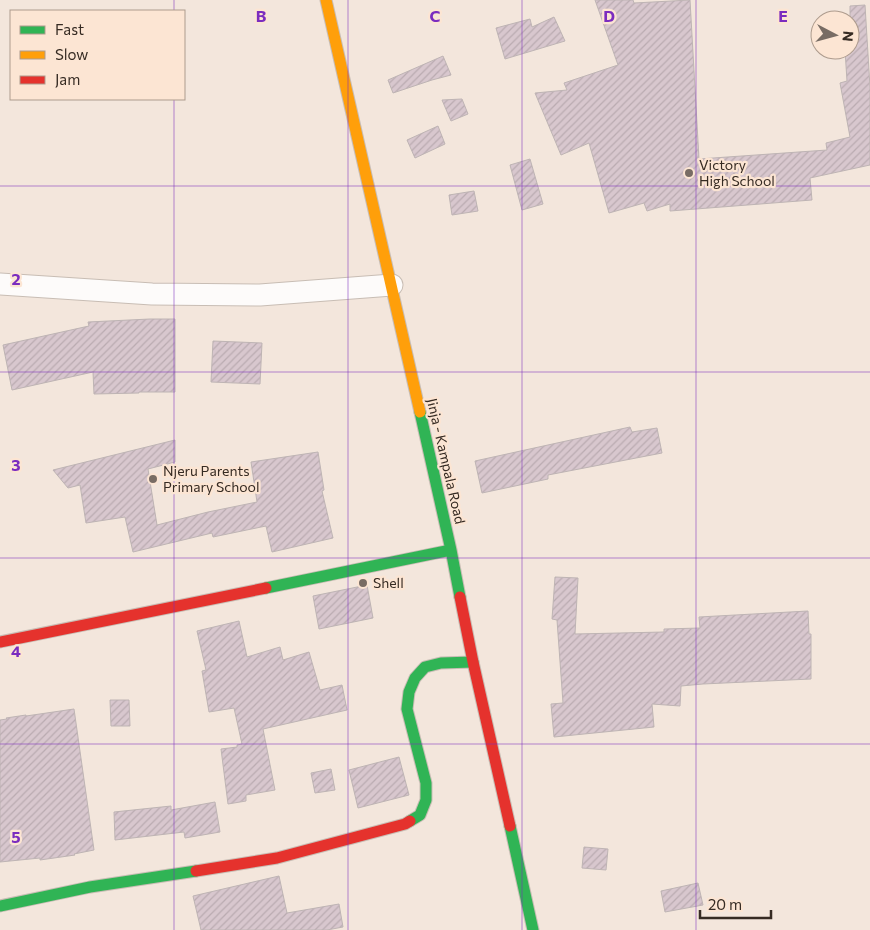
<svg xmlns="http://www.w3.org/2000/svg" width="870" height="930" font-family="Commissioner,sans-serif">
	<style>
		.building { fill: url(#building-hatch); stroke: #beb4b4 }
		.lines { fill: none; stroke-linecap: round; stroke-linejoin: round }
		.street-casing { stroke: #c8bdb4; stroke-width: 23 }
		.fast-casing { stroke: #c8bdb4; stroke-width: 13 }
		.slow-casing { stroke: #c8bdb4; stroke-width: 13 }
		.jam-casing { stroke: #c8bdb4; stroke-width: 13 }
		.street { stroke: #fdfbfa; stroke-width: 21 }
		.fast { stroke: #30b455; stroke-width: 11 }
		.slow { stroke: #ff9f0a; stroke-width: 11 }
		.jam { stroke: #e5322d; stroke-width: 11 }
		.grid { fill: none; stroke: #7b2cbf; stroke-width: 1; stroke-opacity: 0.55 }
		.poi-dot { fill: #786c64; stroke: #fce5d3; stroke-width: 2 }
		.labels { text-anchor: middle; stroke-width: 4.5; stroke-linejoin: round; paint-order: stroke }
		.poi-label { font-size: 14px; fill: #362b23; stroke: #fce5d3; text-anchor: start }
		.street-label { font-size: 14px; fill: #362b23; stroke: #fce5d3 }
		.grid-label { font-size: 16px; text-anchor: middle; font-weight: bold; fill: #7b2cbf; stroke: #fce5d3; stroke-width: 4.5; stroke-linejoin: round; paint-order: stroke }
	</style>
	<defs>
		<pattern id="building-hatch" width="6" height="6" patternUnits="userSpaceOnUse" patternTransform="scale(1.25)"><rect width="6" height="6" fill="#d8c7ce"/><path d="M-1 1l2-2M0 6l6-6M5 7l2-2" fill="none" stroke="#baabb1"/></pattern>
	</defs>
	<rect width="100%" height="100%" fill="#f3e6dc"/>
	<path class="building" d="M595 0H633L634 3 690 0 699 159 827 150 826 143 850 137 840 83 847 81 845 50H850V6L865 5 870 87V165L810 178 812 200 670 211V204L647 211 644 203 609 213 589 143 561 155 535 93 567 90 564 83 618 65Z
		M554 17 565 41 505 59 496 28 530 19 532 27Z
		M443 56 451 75 432 80 393 93 388 80Z
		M462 99 468 114 451 121 442 100Z
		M438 126 445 144 415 158 407 140Z
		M530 159 543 204 522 210 510 165Z
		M474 191 478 211 452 215 449 195Z
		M150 319H175V392H139V393L94 394 93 372 12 390 3 345 89 326 88 322Z
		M213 341 262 343 260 384 211 382Z
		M630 427 632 432 657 428 662 453 548 475V479L482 493 475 461Z
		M175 440V462L148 469 157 525 208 512 257 502 251 462 318 452 324 490 322 491 333 538 272 552 266 526 213 537 212 533 133 552 125 517 86 523 80 485 68 488 53 470Z
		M555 577 578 578 575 634 664 632V629L700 628 699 617 808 611 809 634H811V679L703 684 681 686 680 706 652 704 654 727 554 737 551 704 563 703 557 620 552 619Z
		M367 585 373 618 319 629 313 596Z
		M239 621 247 657 280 647 283 660 309 652 320 690 342 685 347 710 263 729 275 790 246 795V801L228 804 221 749 237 747V745L242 744 234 708 209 712 202 671 206 670 197 631Z
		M110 700H129L130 726H111Z
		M74 709 94 850 74 854 75 855 40 860V858L0 862V720L7 719 6 718 26 715V716Z
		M399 757 409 795 358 808 349 770Z
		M331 769 335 790 315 793 311 773Z
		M215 802 220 832 185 838 184 832 115 840 114 812 171 806V810Z
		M584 847 608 849 606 870 582 868Z
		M279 876 287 913 339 904 343 927 327 930H201L193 896Z
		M698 883 703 905 665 912 661 891Z"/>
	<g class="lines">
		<defs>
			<path id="street" d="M0 284 152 294 260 295 392 285"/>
			<path id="fast" d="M420 412 451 550 460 597
				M266 588 451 550
				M410 821 420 815 426 800V783L407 709 409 692 415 678 425 667 441 663 473 662
				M510 826 533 930
				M0 906 90 887 196 871"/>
			<path id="slow" d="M326 0 420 412"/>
			<path id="jam" d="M460 597 473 662 510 826
				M0 642 266 588
				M196 871 277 858 405 824 410 821"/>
		</defs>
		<use href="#street" class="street-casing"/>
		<use href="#fast" class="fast-casing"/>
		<use href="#slow" class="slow-casing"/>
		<use href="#jam" class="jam-casing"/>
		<use href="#street" class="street"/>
		<use href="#fast" class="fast"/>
		<use href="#slow" class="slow"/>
		<use href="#jam" class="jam"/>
	</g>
	<path class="grid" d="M174 0V11M348 0V930M522 0V930M696 0V930M174 99V930M0 186H870M0 372H870M0 558H870M0 744H870"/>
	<g class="poi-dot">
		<circle cx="689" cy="173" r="5"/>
		<circle cx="153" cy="479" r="5"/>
		<circle cx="363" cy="583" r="5"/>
	</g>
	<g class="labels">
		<g class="poi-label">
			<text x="699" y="170">Victory<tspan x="699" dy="16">High School</tspan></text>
			<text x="163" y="476">Njeru Parents<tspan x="163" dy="16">Primary School</tspan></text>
			<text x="373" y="588">Shell</text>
		</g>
		<g class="street-label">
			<text transform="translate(446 461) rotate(77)" y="5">Jinja - Kampala Road</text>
		</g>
	</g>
	<g class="grid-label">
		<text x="261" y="22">B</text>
		<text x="435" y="22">C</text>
		<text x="609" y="22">D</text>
		<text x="783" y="22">E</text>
		<text x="16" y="285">2</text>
		<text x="16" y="471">3</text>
		<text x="16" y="657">4</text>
		<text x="16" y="843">5</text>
	</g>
	<rect x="10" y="10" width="175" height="90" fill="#fce5d3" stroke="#ad9b8d"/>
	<rect x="20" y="26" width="25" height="8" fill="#30b455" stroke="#ad9b8d"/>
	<text x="55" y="35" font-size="15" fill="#362b23">Fast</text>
	<rect x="20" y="51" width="25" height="8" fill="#ff9f0a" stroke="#ad9b8d"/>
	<text x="55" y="60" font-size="15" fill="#362b23">Slow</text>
	<rect x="20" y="76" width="25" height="8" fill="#e5322d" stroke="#ad9b8d"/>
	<text x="55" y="85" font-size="15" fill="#362b23">Jam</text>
	<g transform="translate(835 35) rotate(96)"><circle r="24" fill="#fce5d3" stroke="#ad9b8d"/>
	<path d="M0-4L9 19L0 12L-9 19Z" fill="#786c64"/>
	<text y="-8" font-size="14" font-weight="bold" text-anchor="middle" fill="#362b23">N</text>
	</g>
	<path d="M700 910v8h71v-8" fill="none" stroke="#362b23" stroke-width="2.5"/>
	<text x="708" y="910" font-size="15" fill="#362b23" stroke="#fce5d3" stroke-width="4" paint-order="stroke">20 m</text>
</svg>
